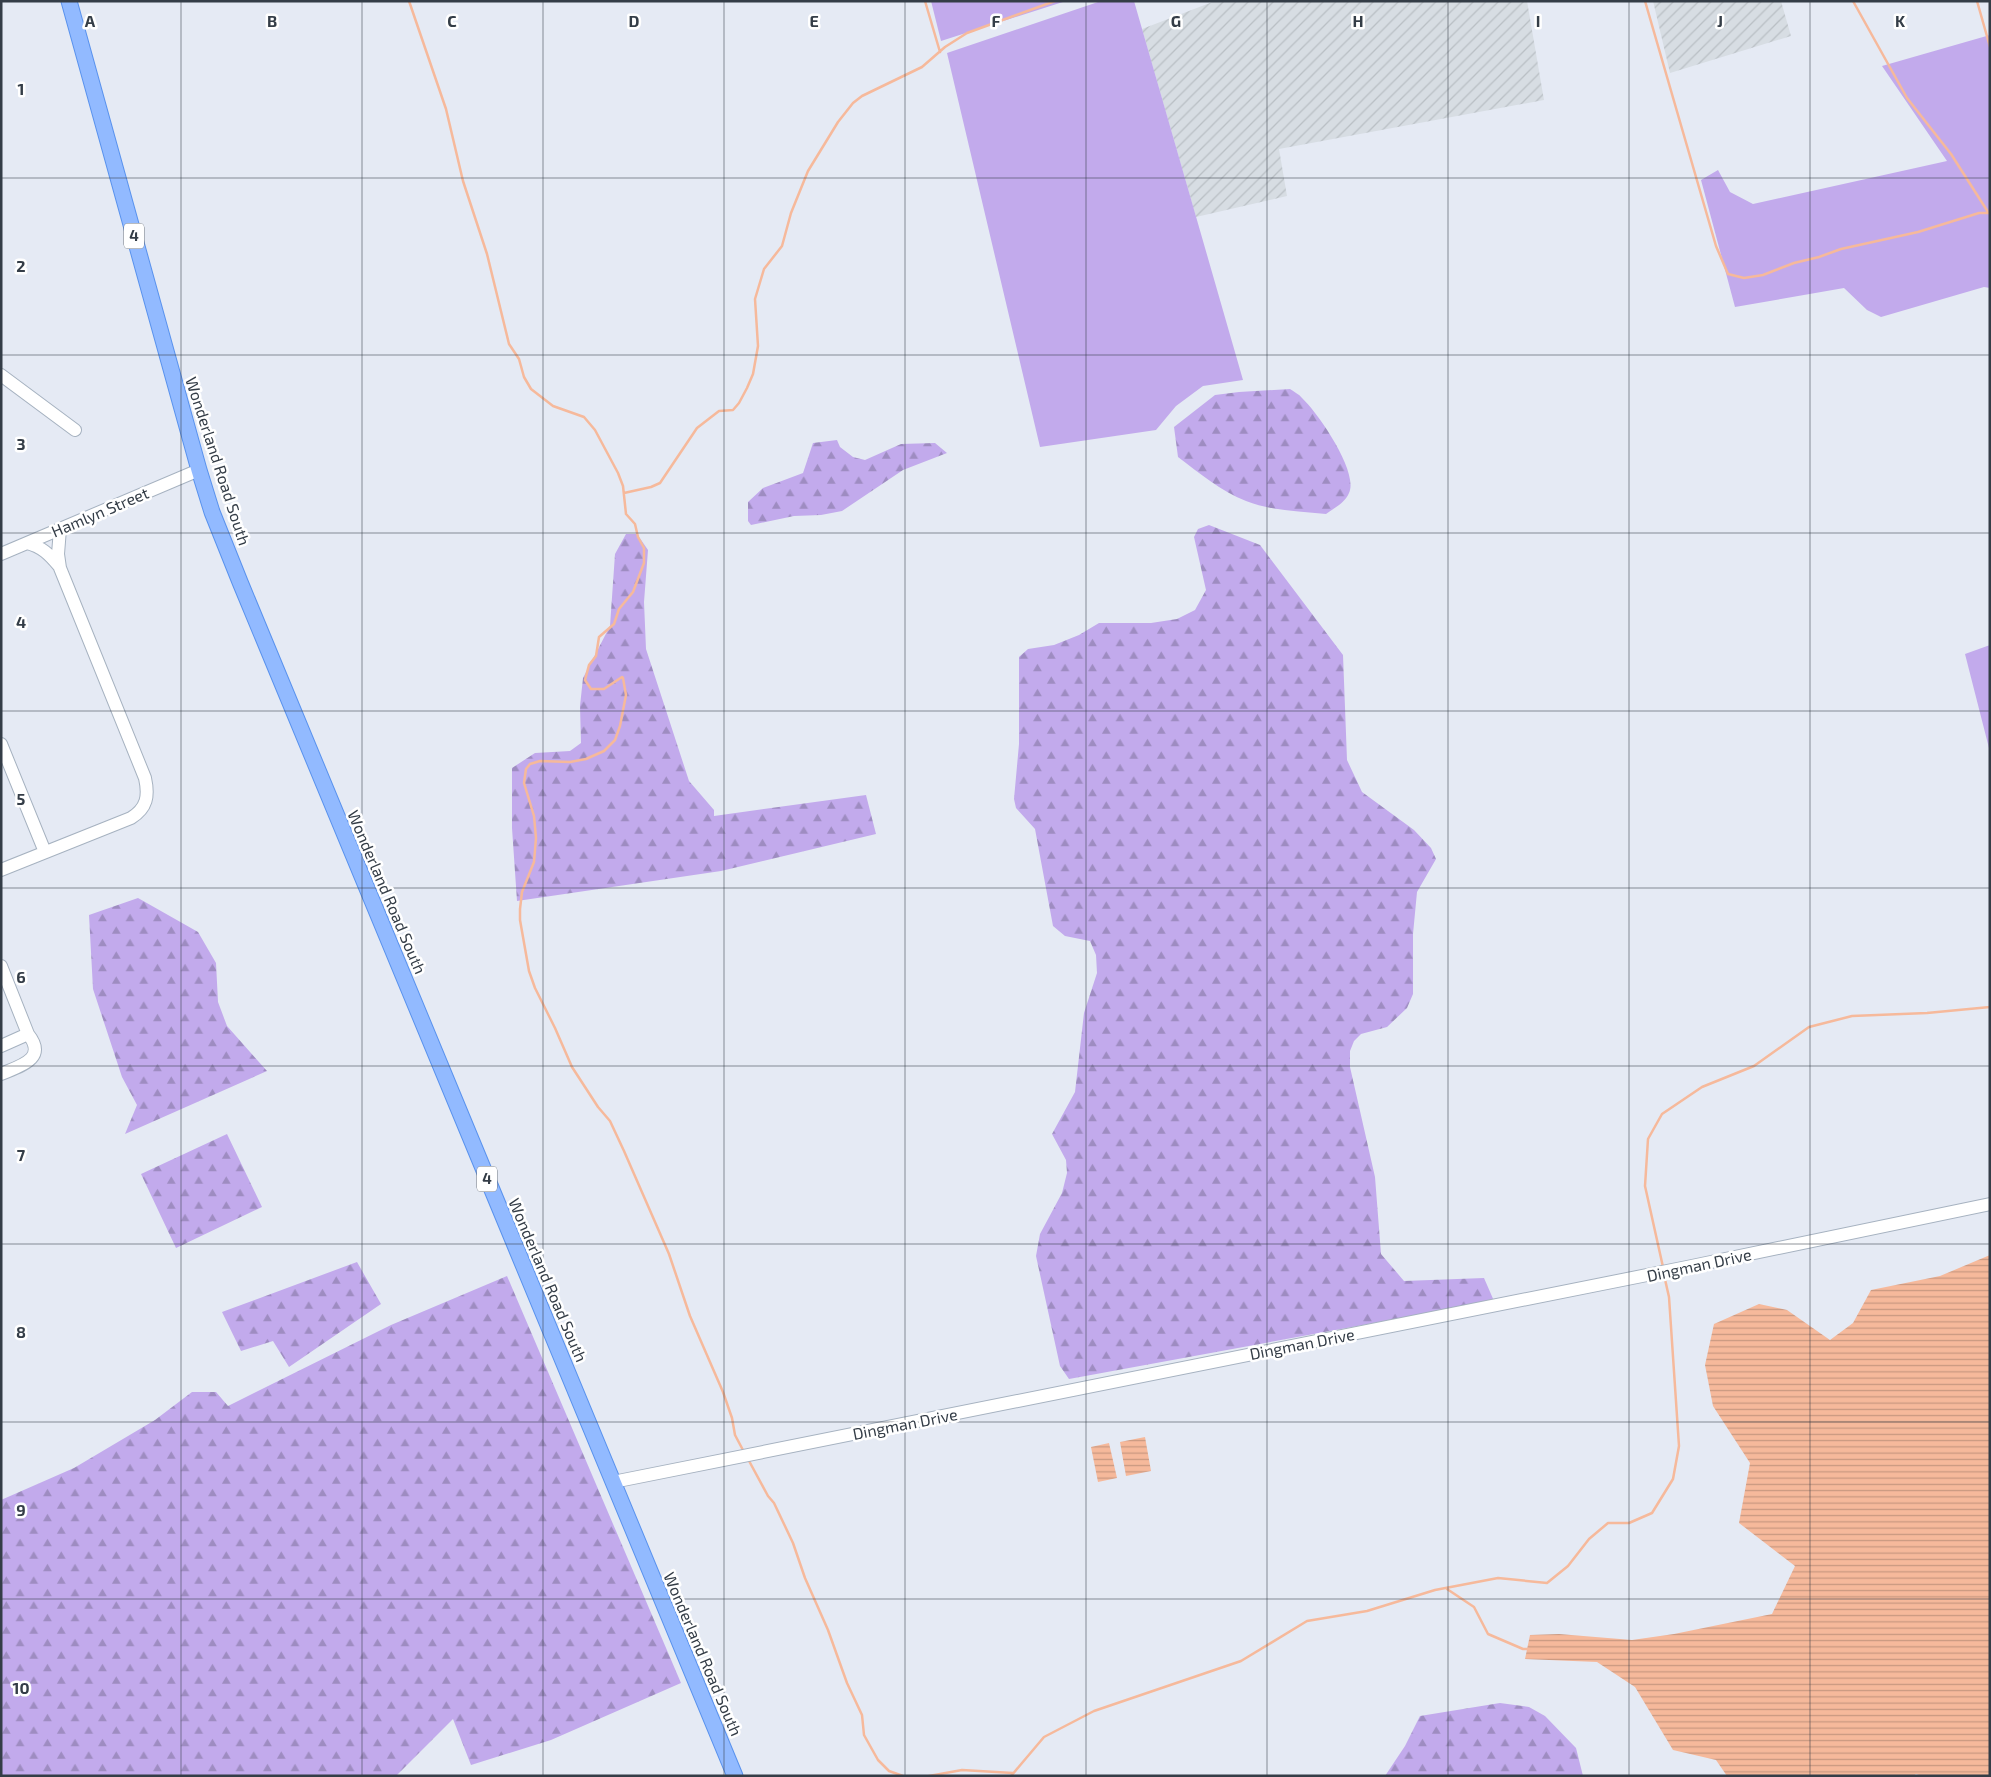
<svg xmlns="http://www.w3.org/2000/svg" width="1991" height="1777" font-family="'Exo 2',sans-serif">
	<style>
		.industrial { fill: url(#industrial-furrows) }
		.grass { fill: #c2aaec }
		.forest { fill: url(#forest-firs) }
		.water { fill: url(#water-rules) }
		.lines { fill: none; stroke-linecap: round; stroke-linejoin: round }
		.stream { stroke: #f6b99b; stroke-width: 2.5 }
		.minor-casing { stroke: #a6b2c0; stroke-width: 14 }
		.major-casing { stroke: #5992ed; stroke-width: 17 }
		.minor { stroke: #fff; stroke-width: 12 }
		.major { stroke: #92baff; stroke-width: 15 }
		.grid { fill: none; stroke: #343d47; stroke-width: 1; stroke-opacity: 0.55 }
		.labels { text-anchor: middle; stroke-width: 5; stroke-linejoin: round; paint-order: stroke }
		.shield { fill: #fff; stroke: #71777e; stroke-width: 1 }
		.shield-label { font-size: 15px; font-weight: bold; fill: #343d47 }
		.street-label { font-size: 16px; fill: #343d47; stroke: #fff }
		.grid-label { font-size: 16px; text-anchor: middle; font-weight: bold; fill: #343d47; stroke: #fff; stroke-width: 5; stroke-linejoin: round; paint-order: stroke }
	</style>
	<defs>
		<pattern id="industrial-furrows" width="10" height="10" patternUnits="userSpaceOnUse" patternTransform="scale(1.25)"><rect width="10" height="10" fill="#d7dde3"/><path d="M-1 1l2-2M0 10L10 0M9 11l2-2" fill="none" stroke="#b9bfc4"/></pattern>
		<pattern id="forest-firs" width="22" height="20" patternUnits="userSpaceOnUse" patternTransform="scale(1.25)"><rect width="22" height="20" fill="#c2aaec"/><path d="M5 1l3.5 6h-7zM16 11l3.5 6h-7z" fill="#9e8cc1"/></pattern>
		<pattern id="water-rules" width="6" height="5" patternUnits="userSpaceOnUse" patternTransform="scale(1.25)"><rect width="6" height="5" fill="#f6b99b"/><path d="M0 2.5h6" fill="none" stroke="#c89880"/></pattern>
	</defs>
	<rect width="100%" height="100%" fill="#e5eaf4"/>
	<path class="industrial" d="M1215 1H1527L1544 100 1279 149 1287 196 1196 217 1142 29Z
		M1653 1H1781L1791 36 1670 73Z"/>
	<path class="grass" d="M931 1H1066L941 41Z
		M1101 1H1134L1243 380 1203 386 1176 406 1156 430 1040 447 947 53Z
		M1990 35V288L1984 287 1881 317 1867 310 1844 288 1735 307 1701 180 1718 170 1730 192 1753 204 1947 161 1882 66Z
		M1990 645V752L1965 654Z"/>
	<path class="forest" d="M1290 389C1294 392 1299 394 1302 398 1318 413 1359 472 1349 493 1345 503 1334 508 1326 514 1299 511 1271 511 1246 501 1221 491 1199 473 1178 457L1174 427 1215 395 1239 392Z
		M837 440 840 447 853 457 865 460 901 444 935 443 947 453 903 470 842 511 821 515 794 516 751 525 748 521V502L763 488 803 473 813 443Z
		M1209 525 1260 545 1343 655 1347 760 1362 792 1414 830 1431 848 1436 859 1417 892 1413 934V994L1407 1008 1387 1027 1361 1034 1354 1041 1350 1051V1067L1375 1177 1381 1254 1404 1281 1484 1278 1494 1301 1069 1379 1060 1366 1036 1256 1040 1234 1062 1193 1067 1173 1066 1160 1052 1134 1075 1092 1084 1013 1097 973 1096 955 1090 941 1065 936 1053 926 1035 829 1016 808 1014 799 1019 744V657L1028 649 1054 645 1079 635 1099 623H1151L1177 619 1195 610 1206 590 1194 537 1198 529Z
		M626 534H637L648 550 644 602 646 649 689 781 714 810V816L866 795 876 834 721 871 517 901 512 828V768L535 753 570 751 581 743 580 706 583 678 610 626 615 554Z
		M138 898 198 932 216 963 218 1002 227 1026 267 1071 125 1134 137 1105 122 1077 93 989 89 915Z
		M227 1134 262 1207 176 1248 141 1174Z
		M357 1262 381 1304 289 1367 273 1341 241 1351 222 1312Z
		M507 1276 681 1683 551 1740 471 1765 453 1719 396 1776H1V1500L74 1468 155 1420 192 1392H216L228 1406 391 1325Z
		M1500 1703 1529 1707 1545 1716 1576 1748 1583 1776H1385L1405 1746 1420 1716Z"/>
	<path class="water" d="M1990 1255V1776H1922L1916 1774 1913 1776H1727L1716 1760 1673 1750 1635 1687 1597 1662 1525 1659 1530 1635 1559 1634 1632 1640 1674 1634 1772 1614 1795 1566 1739 1523 1750 1463 1713 1406 1705 1365 1714 1324 1759 1304 1787 1310 1830 1340 1853 1323 1871 1290 1940 1276Z
		M1145 1437 1151 1471 1126 1476 1120 1442Z
		M1109 1443 1117 1478 1098 1482 1091 1447Z"/>
	<g class="lines">
		<path class="stream" d="M409 1 446 109 463 181 487 254 509 344 519 359 524 377 531 389 553 406 584 417 595 430 618 473 623 486 626 514 635 524 638 537 644 548V563L633 592 619 609 614 624 599 637 596 656 589 665 585 680 591 689H604L622 677 623 678 626 695 620 726 615 740 604 751 586 759 570 762 540 761 530 764 526 769 524 783 534 816 536 838 534 862 522 892 520 909V920L529 971 535 988 555 1028 572 1067 598 1107 610 1121 624 1151 669 1254 690 1316 723 1392 732 1418 735 1435 744 1452
			M925 1 940 52
			M1645 1 1716 246 1728 274 1744 278 1763 275 1794 263 1819 257 1841 249 1918 232 1979 213H1990
			M1853 1 1907 98 1951 154 1988 212
			M1977 1 1990 47
			M624 493 651 487 660 483 697 428 719 411 733 410 739 403 747 388 753 374 758 346 755 299 764 269 782 246 791 213 808 171 838 122 853 103 862 96 922 67 945 47 967 33 1055 1
			M1663 1267 1645 1186 1648 1139 1662 1114 1702 1087 1754 1066 1809 1027 1852 1016 1927 1013 1990 1007
			M748 1459 768 1496 774 1503 793 1543 805 1578 828 1630 847 1683 862 1715 864 1735 878 1760 889 1771 903 1776
			M1447 1589 1474 1607 1488 1634 1523 1649H1529
			M929 1776 962 1770 1013 1773
			M1011 1776 1044 1737 1094 1711 1241 1661 1307 1621 1367 1611 1435 1590 1498 1578 1547 1583 1568 1566 1589 1539 1608 1523H1629L1652 1513 1673 1479 1679 1446 1669 1297 1664 1275"/>
		<defs>
			<path id="minor" d="M1 375 75 430
				M27 543C42 547 49 554 59 566
				M1 554 199 470
				M1 744 45 852
				M1 870 131 818C147 808 149 796 145 778L60 568 58 554 60 529
				M1 966 28 1034C48 1059 20 1066 1 1074
				M1 1046 28 1034
				M613 1482 1687 1267 1990 1204"/>
			<path id="major" d="M69 1 199 470 212 512 240 582 735 1776"/>
		</defs>
		<use href="#minor" class="minor-casing"/>
		<use href="#major" class="major-casing"/>
		<use href="#minor" class="minor"/>
		<use href="#major" class="major"/>
	</g>
	<path class="grid" d="M181 1V1776M362 1V1776M543 1V1776M724 1V1776M905 1V1776M1086 1V1776M1267 1V1776M1448 1V1776M1629 1V1776M1810 1V1776M1 178H1990M1 355H1990M1 533H1990M1 711H1990M1 888H1990M1 1066H1990M1 1244H1990M1 1422H1990M1 1599H1990"/>
	<g class="labels">
		<g class="shield">
			<rect x="124" y="223.5" width="20" height="25" rx="4"/>
			<rect x="477" y="1166.5" width="20" height="25" rx="4"/>
		</g>
		<g class="shield-label">
			<text x="134" y="241">4</text>
			<text x="487" y="1184">4</text>
		</g>
		<g class="street-label">
			<text transform="translate(218 461) rotate(72)" y="6">Wonderland Road South</text>
			<text transform="translate(100 512) rotate(-23)" y="6">Hamlyn Street</text>
			<text transform="translate(387 892) rotate(67)" y="6">Wonderland Road South</text>
			<text transform="translate(1699 1265) rotate(-12)" y="6">Dingman Drive</text>
			<text transform="translate(548 1280) rotate(67)" y="6">Wonderland Road South</text>
			<text transform="translate(1302 1344) rotate(-11)" y="6">Dingman Drive</text>
			<text transform="translate(905 1424) rotate(-11)" y="6">Dingman Drive</text>
			<text transform="translate(703 1654) rotate(67)" y="6">Wonderland Road South</text>
		</g>
	</g>
	<g class="grid-label">
		<text x="90" y="27">A</text>
		<text x="272" y="27">B</text>
		<text x="452" y="27">C</text>
		<text x="634" y="27">D</text>
		<text x="814" y="27">E</text>
		<text x="996" y="27">F</text>
		<text x="1176" y="27">G</text>
		<text x="1358" y="27">H</text>
		<text x="1538" y="27">I</text>
		<text x="1720" y="27">J</text>
		<text x="1900" y="27">K</text>
		<text x="21" y="95">1</text>
		<text x="21" y="272">2</text>
		<text x="21" y="450">3</text>
		<text x="21" y="628">4</text>
		<text x="21" y="805">5</text>
		<text x="21" y="983">6</text>
		<text x="21" y="1161">7</text>
		<text x="21" y="1338">8</text>
		<text x="21" y="1516">9</text>
		<text x="21" y="1694">10</text>
	</g>
	<rect width="1991" height="1777" fill="none" stroke="#343d47" stroke-width="5"/>
</svg>
